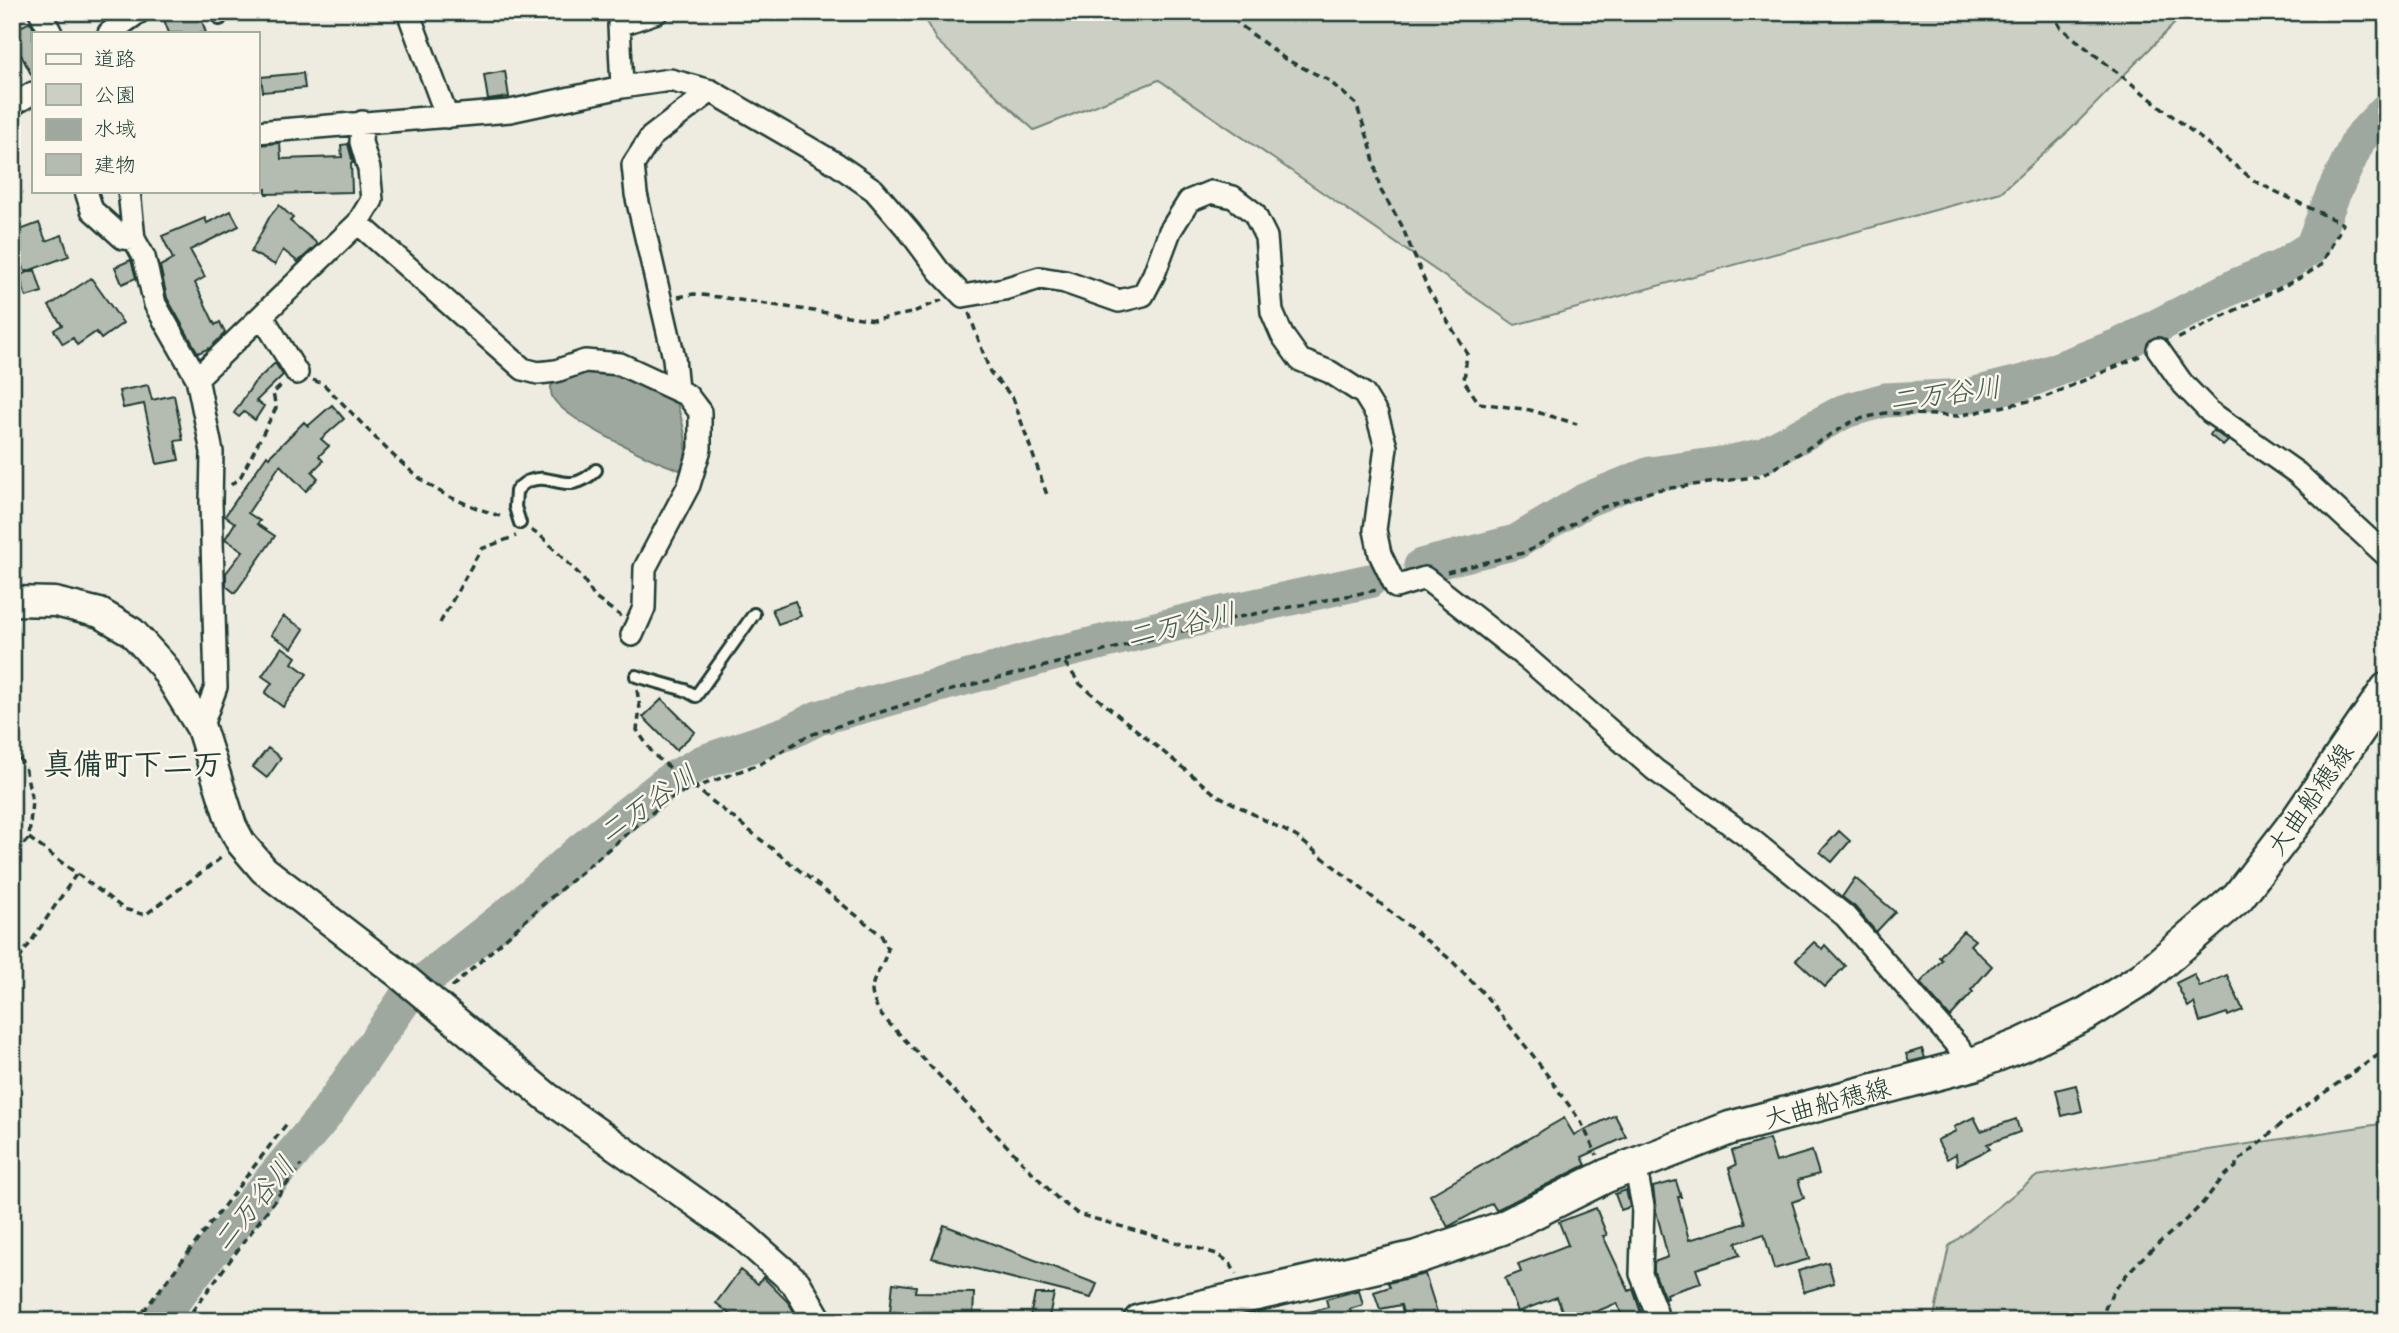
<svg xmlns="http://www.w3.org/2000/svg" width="2399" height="1333" font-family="Itim,'Klee One',sans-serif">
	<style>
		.green { fill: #cbcfc4; stroke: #75867c; stroke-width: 2 }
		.water { fill: #9fa89f; stroke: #6c7d74; stroke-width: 2 }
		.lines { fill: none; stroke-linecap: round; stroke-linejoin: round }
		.river { stroke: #9fa89f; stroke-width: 35 }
		.building { fill: #b4bbb0; stroke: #1f3d34; stroke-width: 2 }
		.service-casing { stroke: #1f3d34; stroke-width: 16 }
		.minor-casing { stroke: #1f3d34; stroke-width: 26 }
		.tertiary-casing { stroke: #1f3d34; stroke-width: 33 }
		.secondary-casing { stroke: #1f3d34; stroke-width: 37 }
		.path { stroke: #1f3d34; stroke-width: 3.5; stroke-dasharray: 7 5; stroke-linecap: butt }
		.service { stroke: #fbf7ec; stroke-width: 10 }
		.minor { stroke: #fbf7ec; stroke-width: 21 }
		.tertiary { stroke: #fbf7ec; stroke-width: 28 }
		.secondary { stroke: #fbf7ec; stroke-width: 32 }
		.labels { text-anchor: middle; stroke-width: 5; stroke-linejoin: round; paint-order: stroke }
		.street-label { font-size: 26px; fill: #1f3d34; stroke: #fbf7ec }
		.water-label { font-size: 28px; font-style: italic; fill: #455d54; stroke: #fbf7ec }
		.quarter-label { font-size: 30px; font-weight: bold; fill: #1f3d34; stroke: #fbf7ec }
	</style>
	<rect width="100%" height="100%" fill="#eeece1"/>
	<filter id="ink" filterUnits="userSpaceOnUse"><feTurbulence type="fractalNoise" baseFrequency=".0143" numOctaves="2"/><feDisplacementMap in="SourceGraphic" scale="14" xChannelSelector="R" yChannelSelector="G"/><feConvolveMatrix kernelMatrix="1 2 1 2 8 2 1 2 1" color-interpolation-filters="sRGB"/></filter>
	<g filter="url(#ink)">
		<path class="green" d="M921 12H2186L2070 130 2001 192 1515 325 1159 80 1034 130 936 40Z
			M2387 1123V1321H1933L1949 1246 2037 1176Z"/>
		<path class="water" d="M598 369 624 376 677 404C683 424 692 450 680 470 653 461 572 423 555 401 551 397 551 392 551 386 565 373 580 371 598 369Z"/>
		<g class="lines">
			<path class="river" d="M1421 566 1516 542 1586 500 1650 474 1727 463 1764 455 1845 411 1885 400 1967 396 2027 381 2120 345 2235 286 2281 267 2312 247 2333 194 2359 139 2387 109
				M158 1321 199 1267 325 1115 409 993 520 905 580 851 670 780 703 762 790 732 818 718 1053 654 1213 615 1369 581"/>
		</g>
		<path class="building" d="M178 12H199L206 33H169L163 17Z
			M30 22 33 27V78L19 51 12 54V31Z
			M505 71 509 97 488 100 484 75Z
			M303 73 305 88 263 92 261 77Z
			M280 143 281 159 342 157 341 145 348 144 353 163H351L352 192 266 194V189L257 191V145Z
			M279 205 293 218 290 221 318 244 298 262 283 250 275 265 251 252 270 216Z
			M231 211 239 226 190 250 205 277 195 283 215 325 220 322 225 333 210 348 198 353 167 298 160 266 173 259 162 236 205 218 207 223Z
			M39 223 46 241 62 235 69 256 25 272 12 233Z
			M131 260 136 278 122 284 115 267Z
			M35 270 42 292 26 297 19 275Z
			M91 278 123 323 101 339 96 332 77 345 73 338 63 344 54 330 62 325 49 306Z
			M275 363 283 375 256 401 264 406 255 420 244 412 239 417 234 413 254 383Z
			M148 385 152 400 174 395 183 440 175 441 179 460 157 464 144 404 123 408 119 391Z
			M332 405 344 419 321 439 329 446 319 456 323 461 312 472 318 478 306 491 280 465 248 513 260 521 257 524 275 536 235 593 226 586V573L243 551 225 539 235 523 225 516 267 455 269 457 304 422 308 426Z
			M2213 430 2228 441 2223 446 2210 435Z
			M795 601 801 616 778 624 772 609Z
			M283 616 304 629 292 648 271 635Z
			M282 647 296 657 292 663 307 674 283 707 265 693 272 683 262 676Z
			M662 699 695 732 676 750 643 717Z
			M268 748 281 758 267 778 253 767Z
			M1839 831 1850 841 1832 862 1820 852Z
			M1855 878 1895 912 1876 932 1855 907 1842 897Z
			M1963 931 1975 940 1970 945 1992 966 1971 990 1973 992 1950 1017 1920 983 1942 960 1939 957Z
			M1814 942 1822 949 1825 945 1845 966 1825 987 1796 960Z
			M2194 974 2200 987 2227 975 2243 1010 2228 1016 2227 1013 2200 1022 2194 1003 2188 1007 2176 983Z
			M1922 1049 1925 1058 1909 1062 1906 1054Z
			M2076 1085 2082 1111 2062 1116 2056 1090Z
			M1615 1115 1626 1137 1582 1157 1586 1165 1496 1210 1492 1203 1448 1227 1430 1195 1564 1118 1574 1135Z
			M1974 1117 1981 1131 2016 1119 2020 1132 1987 1144 1990 1149 1957 1165 1956 1154 1947 1159 1937 1140 1956 1131 1954 1127Z
			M1769 1139 1776 1162 1812 1151 1819 1174 1798 1180 1804 1198 1792 1202 1809 1259 1774 1269 1764 1234 1736 1243 1740 1255 1696 1269 1701 1283 1666 1294 1667 1298 1665 1299 1654 1272V1262L1668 1257 1656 1211 1653 1187 1676 1181 1681 1197H1678L1689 1240 1746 1223 1729 1168 1736 1165 1732 1151Z
			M1626 1190 1630 1207 1621 1210 1615 1194Z
			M1596 1208 1607 1235 1603 1236 1629 1291 1633 1289 1643 1319 1624 1321 1617 1303 1590 1314 1593 1321H1566L1557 1297 1518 1312 1505 1278 1521 1272 1518 1264 1568 1245 1559 1222Z
			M944 1225 1097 1284 1091 1298 932 1258Z
			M1828 1262 1834 1283 1804 1292 1798 1271Z
			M740 1270 758 1284 763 1277 789 1303 799 1321H739L716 1303Z
			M1425 1274 1438 1315 1415 1321H1405L1401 1305 1380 1309 1374 1292 1390 1287 1388 1283Z
			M893 1283 916 1286 915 1292 974 1293 973 1321H889Z
			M1359 1290 1363 1305 1350 1309 1353 1321H1295V1316L1328 1307 1326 1299Z
			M1035 1294H1054L1048 1321H1029Z"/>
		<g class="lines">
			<defs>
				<path id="service" d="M217 12 220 19
					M520 523 515 507 516 491C519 488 524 482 529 481 552 471 568 498 596 470
					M636 676 685 690 696 696 754 614"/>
				<path id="minor" d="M40 12 51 33
					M408 12 447 117
					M109 33 139 12
					M622 87 670 80 711 91 835 163 874 190 910 232 939 271 963 296 1004 289 1040 278 1065 282 1119 301 1143 295 1154 274 1170 231 1189 201 1211 192 1233 197 1254 213 1266 237 1272 312 1282 335 1300 360 1330 372 1364 394 1377 415 1386 447 1375 530 1380 554 1396 587 1425 578 1529 660 1655 770 1748 837 1845 916 1973 1064
					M12 105 33 93
					M257 132 510 111 622 87 619 25 657 12
					M86 191 92 210 123 238 134 239
					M129 191 134 239 144 257 155 304 197 378 212 452 211 503 216 687 201 728
					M358 223 523 369 538 373 556 371 585 361 620 364 687 395 700 412V449L689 485 645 568 644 608 632 635
					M262 316 297 373
					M2158 349 2182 383 2210 412 2297 473 2387 556
					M197 378 358 223 372 200 369 169 361 142 362 122
					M677 390 674 358 636 194 633 165 651 137 711 91
					M1635 1165 1643 1206 1641 1274 1656 1312V1321"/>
				<path id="tertiary" d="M12 601 55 602 100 613 132 632 163 666 201 728 232 826 241 843 264 870 399 974 547 1097 742 1235 796 1283 818 1321"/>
				<path id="secondary" d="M1140 1321 1417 1257 1502 1228 1606 1176 1730 1128 1973 1064 2021 1045 2086 1014 2142 979 2238 897 2298 819 2387 689"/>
			</defs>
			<use href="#service" class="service-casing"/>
			<use href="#minor" class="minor-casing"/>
			<use href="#tertiary" class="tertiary-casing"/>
			<use href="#secondary" class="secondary-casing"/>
			<path class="path" d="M1223 12 1285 59 1328 80 1356 104 1370 144 1380 189 1401 224 1428 289 1467 353 1464 381 1479 403 1530 410 1577 424
				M2051 12 2061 28 2256 182 2343 224 2321 265 2302 277 2175 340
				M678 297 694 294 726 298 874 320 911 313 942 300
				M969 313 990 372 1013 398 1047 495
				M313 380 323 384C357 416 390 458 428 484 450 500 478 508 502 517
				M231 485 241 476 276 408 273 393 282 385
				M531 530 543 538 582 577 595 598 621 616
				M1447 572 1527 552 1597 509 1656 490 1761 476 1855 420 1885 413 1958 416 2043 398 2140 356
				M440 623 481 549 516 536
				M1065 663 1080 684 1215 794 1297 837 1451 960 1485 995 1535 1058 1581 1122 1597 1155
				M637 690 640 709 637 730 654 755 881 935 888 949C878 982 861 982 882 1016L1057 1198 1078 1214 1217 1254 1230 1263 1236 1274
				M12 748 25 767 32 800 29 838 12 857
				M29 838 124 909 145 915 222 857
				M12 970 77 873
				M452 987 548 900 660 806 678 794 762 763 807 736 940 693 1229 619 1377 590
				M136 1321 288 1122
				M185 1321 301 1165
				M2101 1321C2113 1272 2167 1240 2199 1207 2212 1193 2220 1177 2236 1167V1163L2291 1116 2387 1049"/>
			<use href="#service" class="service"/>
			<use href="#minor" class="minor"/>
			<use href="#tertiary" class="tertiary"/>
			<use href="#secondary" class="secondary"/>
		</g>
	</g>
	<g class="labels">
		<g class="street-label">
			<text transform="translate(2310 799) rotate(-55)" y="9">大曲船穂線</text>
			<text transform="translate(1827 1103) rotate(-15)" y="9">大曲船穂線</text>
		</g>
		<g class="water-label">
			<text transform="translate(1945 393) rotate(-7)" y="10">二万谷川</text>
			<text transform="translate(1181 624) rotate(-13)" y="10">二万谷川</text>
			<text transform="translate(647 803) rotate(-35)" y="10">二万谷川</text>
			<text transform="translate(253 1203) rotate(-51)" y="10">二万谷川</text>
		</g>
		<g class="quarter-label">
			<text x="133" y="774">真備町下二万</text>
		</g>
	</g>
	<rect width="2399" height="1333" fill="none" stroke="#fbf7ec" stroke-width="42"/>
	<rect x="21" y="21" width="2357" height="1291" fill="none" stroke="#1f3d34" stroke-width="2.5" filter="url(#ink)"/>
	<rect x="32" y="32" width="228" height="161" fill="#fbf7ec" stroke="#a3ada2" stroke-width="2"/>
	<rect x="46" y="54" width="35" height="10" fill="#fbf7ec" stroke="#a3ada2" stroke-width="2"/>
	<text x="94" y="66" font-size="21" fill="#1f3d34">道路</text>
	<rect x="46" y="84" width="35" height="21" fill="#cbcfc4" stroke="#a3ada2" stroke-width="2"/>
	<text x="94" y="102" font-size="21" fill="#1f3d34">公園</text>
	<rect x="46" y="119" width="35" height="21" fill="#9fa89f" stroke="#a3ada2" stroke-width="2"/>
	<text x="94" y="136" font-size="21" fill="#1f3d34">水域</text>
	<rect x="46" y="154" width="35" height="21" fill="#b4bbb0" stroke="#a3ada2" stroke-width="2"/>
	<text x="94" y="172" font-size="21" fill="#1f3d34">建物</text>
</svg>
